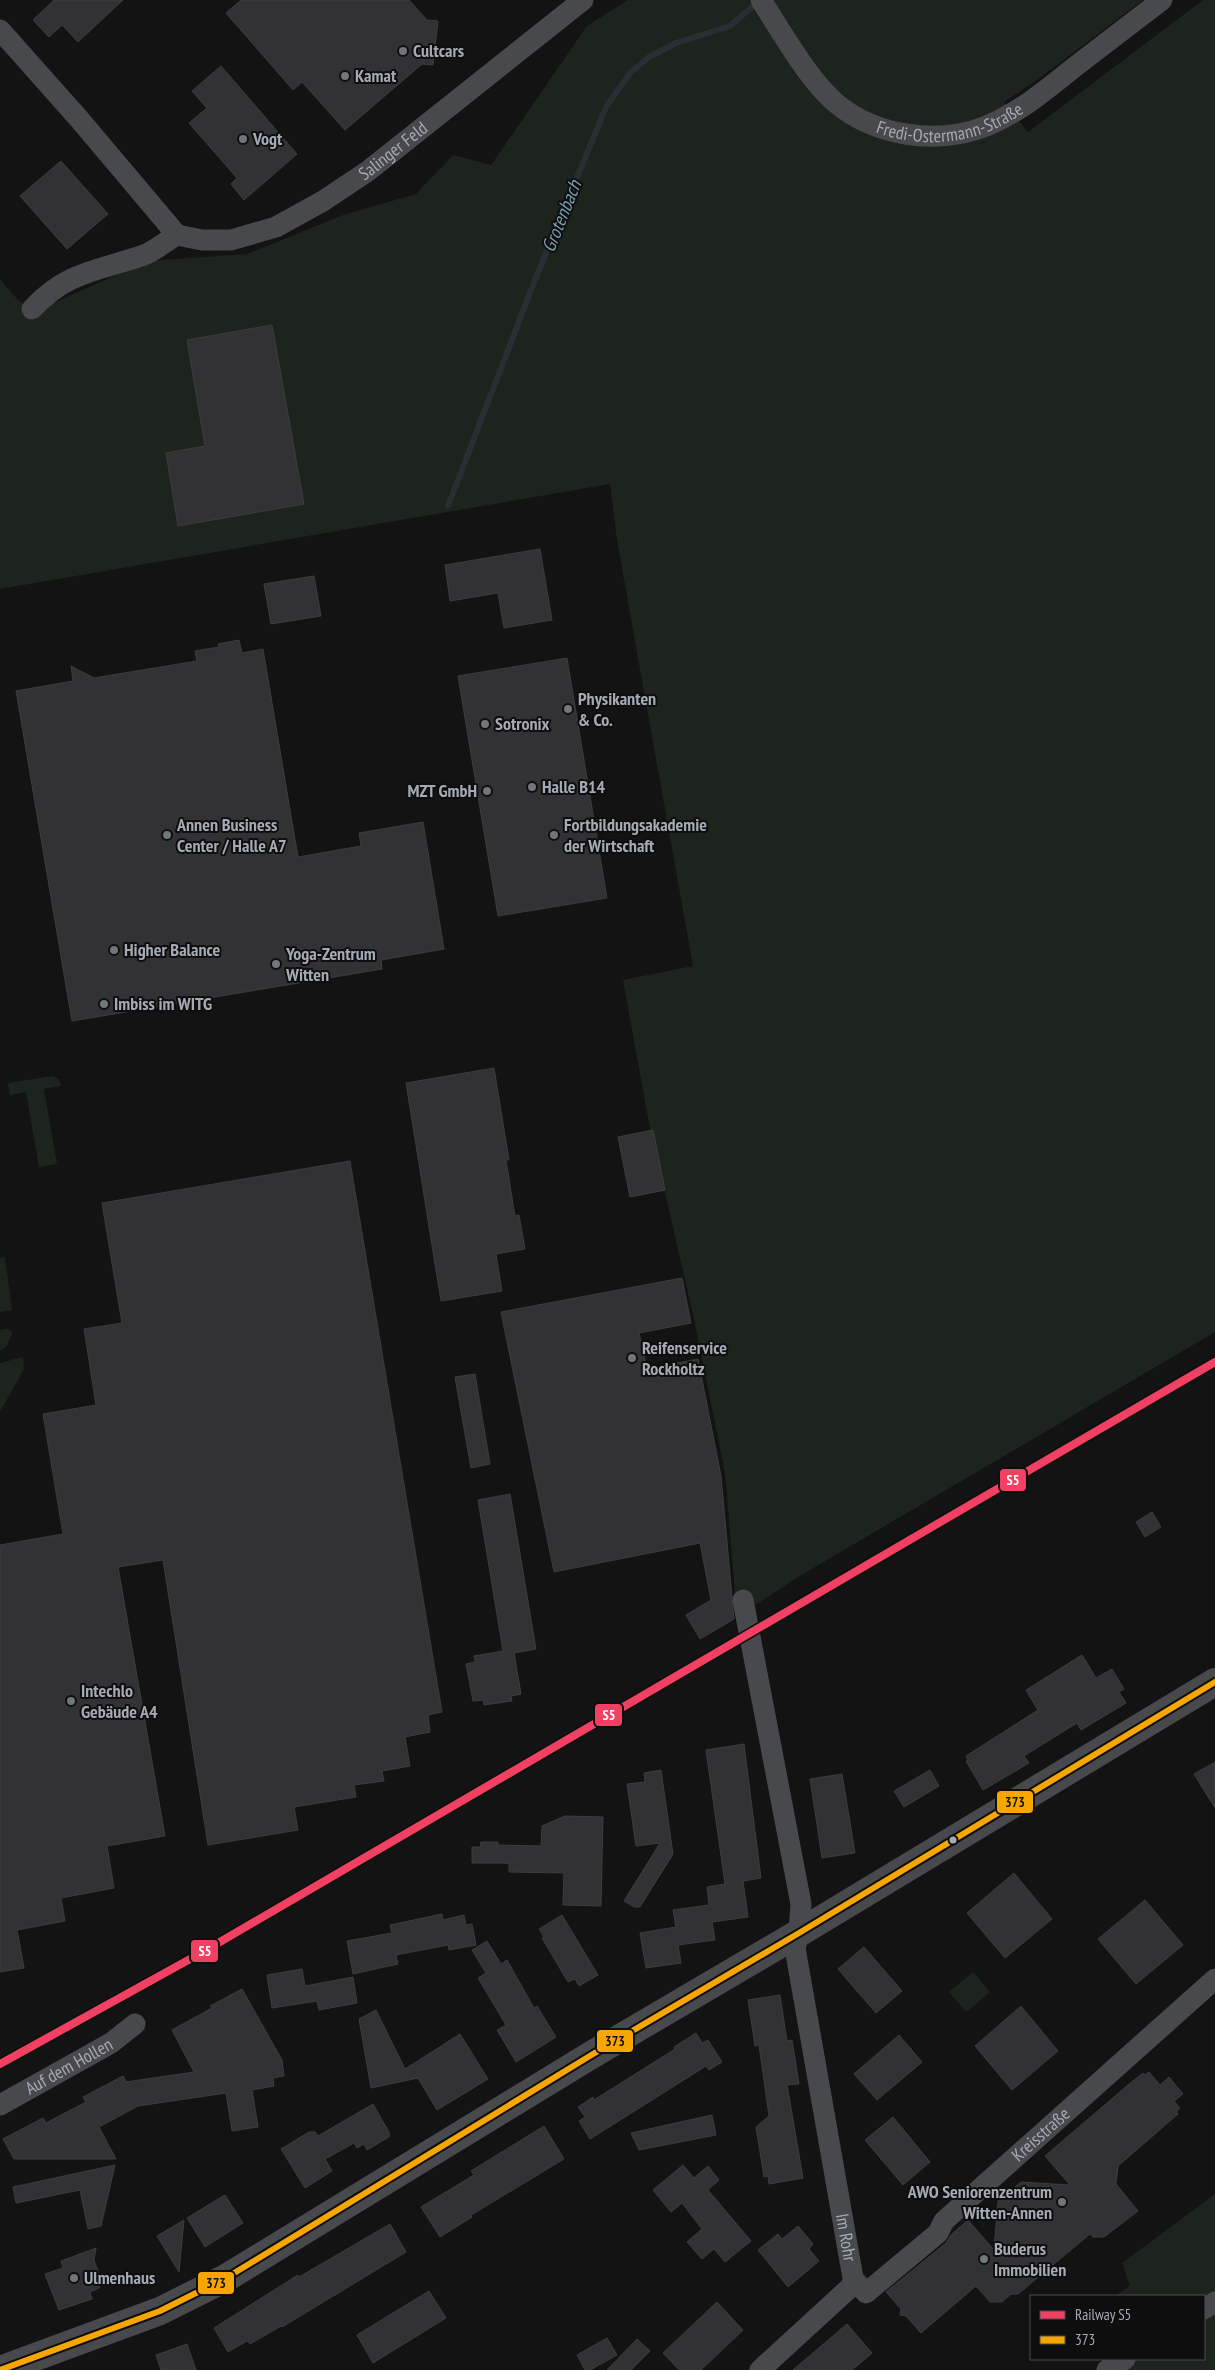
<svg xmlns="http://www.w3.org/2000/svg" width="1215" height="2370" font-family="'PT Sans Narrow',sans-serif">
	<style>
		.green { fill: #1d241d }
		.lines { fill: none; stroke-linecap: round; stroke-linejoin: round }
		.stream { stroke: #272f35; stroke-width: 6 }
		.building { fill: #323234; stroke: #3b3d3f }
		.minor { stroke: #48494c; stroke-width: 21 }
		.tertiary { stroke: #48494c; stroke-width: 28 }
		.bus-1-casing { stroke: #0e0e0f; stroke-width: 10 }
		.bus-1 { stroke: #f7a600; stroke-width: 6 }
		.rail-1-casing { stroke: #0e0e0f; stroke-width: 11 }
		.rail-1 { stroke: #f24062; stroke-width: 8 }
		.poi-dot { fill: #71767c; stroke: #0e0e0f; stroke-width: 2 }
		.bus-dot { fill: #a4abb5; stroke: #0e0e0f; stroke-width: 2 }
		.labels { text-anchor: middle; stroke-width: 4; stroke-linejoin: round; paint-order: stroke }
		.poi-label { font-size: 18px; font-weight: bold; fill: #a4abb5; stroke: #0e0e0f; text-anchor: start }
		.street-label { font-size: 18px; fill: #a4abb5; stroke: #0e0e0f }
		.water-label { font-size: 19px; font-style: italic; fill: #7b9cb0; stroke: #0e0e0f }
		.line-badge { stroke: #0e0e0f; stroke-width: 2 }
		.badge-label { font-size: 14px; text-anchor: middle; font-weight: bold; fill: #fff }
		.pale-badge-label { font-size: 14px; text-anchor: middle; font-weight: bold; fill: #111 }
	</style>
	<rect width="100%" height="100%" fill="#131313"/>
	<path class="green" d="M628 0H1143L1041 77 1004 102 1028 132 1203 0H1215V1332L798 1577 737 1617 725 1473 694 1319 649 1123 623 980 693 966 617 540 610 484 0 589V279L17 299 33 312 148 261 247 254 343 215 416 194 453 155 491 165 587 26Z
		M53 1076 59 1079 61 1086 44 1089 57 1164 39 1167 26 1092 10 1095 8 1083Z
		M5 1257 12 1310 0 1312V1258Z
		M7 1329 13 1332 6 1347 0 1351V1330Z
		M23 1357 24 1369 0 1412V1363Z
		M973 1972 990 1992 966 2012 949 1992Z
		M1215 2194V2370H1127L1121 2359H1204V2296H1115L1130 2286 1122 2263Z"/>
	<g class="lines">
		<path class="stream" d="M448 506 535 280 606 107 630 73 649 57 676 43 730 26 759 1"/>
	</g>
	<path class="building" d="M54 0H123L78 42 62 25 49 37 33 20Z
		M241 0H409L427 20 438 21 433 65 422 64 345 130 302 82 293 90 226 13Z
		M221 66 297 154 244 200 231 184 237 178 189 123 207 108 192 91Z
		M61 161 108 214 67 249 20 196Z
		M272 325 304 504 178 526 166 453 205 446 187 340Z
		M540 549 552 620 504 628 498 593 450 601 445 565Z
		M314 576 321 616 271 624 264 584Z
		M239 640 242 653 263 649 298 857 361 846 359 833 423 822 444 949 381 960 382 969 72 1021 16 691 73 681 71 666 94 678 197 661 195 651 219 647 218 644Z
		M567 658 607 898 498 916 458 676Z
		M494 1068 509 1160H506L515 1216 519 1215 525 1249 496 1254 502 1291 441 1301 406 1083Z
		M653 1130 665 1190 630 1197 618 1137Z
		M350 1161 442 1712 428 1715 430 1732 405 1737 410 1766 382 1771 384 1781 354 1785 356 1797 294 1807 298 1830 208 1845 163 1560 118 1567 165 1836 107 1846 114 1888 61 1898 65 1921 17 1930 24 1968 0 1972V1545L63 1534 43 1414 96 1405 84 1329 122 1323 102 1203Z
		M682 1278 691 1323 639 1333 647 1369 698 1359 721 1476 734 1619 700 1639 686 1615 711 1600 700 1543 554 1572 501 1312Z
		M475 1374 490 1464 471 1468 455 1377Z
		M510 1494 536 1649 514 1653 521 1694 511 1696 512 1701 484 1705 483 1700 473 1701 466 1664 475 1662 474 1656 503 1651 478 1500Z
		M1152 1512 1161 1527 1145 1537 1136 1522Z
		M1082 1655 1096 1678 1112 1669 1124 1689 1119 1692 1126 1703 1081 1730 1077 1723 1056 1736 1024 1756 1029 1763 983 1790 966 1761 968 1760 966 1756 1038 1710 1026 1690Z
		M744 1744 761 1878 743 1881 748 1917 712 1922 715 1940 678 1945 681 1963 646 1968 640 1933 676 1927 673 1910 709 1905 707 1887 725 1884 706 1750Z
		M1215 1762V1808L1194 1774Z
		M661 1770 673 1854 640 1907H634L624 1901 660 1843 636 1846 627 1784 645 1782 644 1773Z
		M930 1770 939 1786 904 1807 894 1791Z
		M842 1774 855 1853 822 1858 810 1779Z
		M565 1816 603 1817 601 1906 563 1905 564 1873 509 1872V1864L504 1863H472V1847H480L481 1842H498V1845L541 1846 542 1826Z
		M1014 1873 1052 1919 1005 1958 967 1913Z
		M1145 1900 1183 1945 1136 1984 1098 1939Z
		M442 1914 443 1920 464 1915 466 1925 472 1924 476 1945 449 1950 448 1945 396 1955 398 1964 353 1974 347 1941 392 1933 390 1925Z
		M562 1915 598 1975 579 1986 575 1979 568 1982 542 1938 544 1937 539 1929Z
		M487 1941 501 1964 507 1960 534 2008 537 2006 556 2037 516 2062 497 2030 506 2025 478 1978 486 1973 472 1950Z
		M864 1947 902 1991 876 2013 838 1969Z
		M302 1969 305 1986 353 1977 357 2003 319 2010 317 2001 272 2008 267 1975Z
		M242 1989 282 2060 284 2076 273 2078 274 2086 252 2090 258 2127 232 2131 226 2093 138 2106 99 2127 116 2159H14L3 2139 43 2118 46 2123 86 2102 83 2097 123 2076 126 2082 194 2072 172 2030 212 2008 210 2006Z
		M780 1995 787 2041 792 2040 799 2084 787 2085 803 2178 769 2184 768 2176 764 2177 756 2127 769 2116 759 2045 755 2046 748 2000Z
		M1021 2006 1058 2051 1012 2090 975 2046Z
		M376 2010 405 2069 460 2034 488 2079 437 2110 418 2078 371 2088 359 2019Z
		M696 2033 702 2043 708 2040 722 2062 709 2070 706 2066 590 2139 579 2121 585 2117 578 2107 593 2097 594 2100 675 2049 674 2047Z
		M899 2035 922 2062 877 2100 854 2074Z
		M1149 2072 1160 2085 1169 2077 1183 2094 1174 2101 1180 2108 1176 2112 1178 2114 1118 2166 1116 2184 1138 2211 1104 2237H1093L1090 2234 1018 2294H1011L1002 2302H990L976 2286 921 2333 906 2316 900 2315 901 2309 886 2292 946 2243 951 2235 968 2220 994 2250 998 2201 1021 2182 1070 2185 1045 2156 1128 2085 1143 2073 1145 2075Z
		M373 2104 390 2134 389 2137 367 2150 364 2144 357 2148 354 2143 325 2159 332 2171 305 2188 281 2149 309 2132H315L318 2136Z
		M712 2115 716 2135 639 2150 631 2133Z
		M893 2117 930 2162 903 2185 865 2140Z
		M544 2126 564 2159 471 2215 472 2217 440 2237 421 2207 474 2175 471 2171Z
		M115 2165 101 2226 88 2229 80 2190 16 2203 13 2187Z
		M683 2165 694 2178 708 2166 719 2180 708 2190 751 2241 725 2262 714 2249 702 2259 687 2242 702 2229 682 2203 671 2212 653 2190Z
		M225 2195 243 2223 205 2247 187 2218Z
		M184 2220 179 2272 157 2236Z
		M390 2224 406 2252 282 2327 281 2326 250 2344 247 2341 228 2352 214 2328 298 2275 299 2277Z
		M798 2226 813 2244 809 2249 819 2261 788 2287 758 2250 778 2234 782 2239Z
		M96 2248 94 2260 102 2282 99 2288 90 2292 92 2299 59 2310 45 2274 63 2268 61 2261Z
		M429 2291 446 2318 373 2363 357 2335Z
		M717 2302 743 2330 701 2370H679L663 2353Z
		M847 2324 872 2353 852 2370H793Z
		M607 2338 617 2355 590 2370H585L577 2355Z
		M637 2339 650 2351 631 2370H607Z
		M187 2344 196 2370H161L156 2355Z"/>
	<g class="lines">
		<g class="minor">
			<path id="s1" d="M761 0C781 31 809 81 837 104 876 136 936 145 984 127 1017 114 1045 91 1072 69 1102 46 1132 23 1162 0"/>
			<path id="s2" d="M0 30 80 120 177 235 202 240H231L276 227 323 201 368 171 583 0"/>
			<path d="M32 309C67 271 98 271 144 255 155 251 166 241 177 235"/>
			<path id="s3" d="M743 1600 801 1904 799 1933 795 1948 853 2278 856 2282"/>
			<path id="s4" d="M0 2105 111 2043 135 2024"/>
			<path d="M1204 2309 1215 2302"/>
			<path id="s5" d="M760 2370 856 2282 866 2293 938 2233 944 2221 1215 1979"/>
			<path d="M1107 2370 1125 2359"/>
		</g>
		<path class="tertiary" d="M0 2370 160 2311 226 2278 593 2054 799 1933 1215 1682"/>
		<defs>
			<path id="bus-1" d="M0 2370 160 2311 226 2278 593 2054 799 1933 1215 1682"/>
		</defs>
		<use href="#bus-1" class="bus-1-casing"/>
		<use href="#bus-1" class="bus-1"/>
		<defs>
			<path id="rail-1" d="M0 2064 201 1953 1215 1362"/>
		</defs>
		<use href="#rail-1" class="rail-1-casing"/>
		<use href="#rail-1" class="rail-1"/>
	</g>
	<g class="poi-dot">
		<circle cx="403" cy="51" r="5"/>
		<circle cx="345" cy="76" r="5"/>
		<circle cx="243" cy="139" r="5"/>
		<circle cx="568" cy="709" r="5"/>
		<circle cx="485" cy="724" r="5"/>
		<circle cx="532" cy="787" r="5"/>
		<circle cx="487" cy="791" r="5"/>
		<circle cx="167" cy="835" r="5"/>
		<circle cx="554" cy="835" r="5"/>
		<circle cx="114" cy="950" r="5"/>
		<circle cx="276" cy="964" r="5"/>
		<circle cx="104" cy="1004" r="5"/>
		<circle cx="632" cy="1358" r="5"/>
		<circle cx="71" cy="1701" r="5"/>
		<circle cx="1062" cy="2202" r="5"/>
		<circle cx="984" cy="2259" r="5"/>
		<circle cx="74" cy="2278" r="5"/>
	</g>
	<circle class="bus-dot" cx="953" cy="1840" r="4.5"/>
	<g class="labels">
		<g class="poi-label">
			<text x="413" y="57">Cultcars</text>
			<text x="355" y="82">Kamat</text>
			<text x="253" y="145">Vogt</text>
			<text x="578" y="705">Physikanten<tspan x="578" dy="21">&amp; Co.</tspan></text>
			<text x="495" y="730">Sotronix</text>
			<text x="542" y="793">Halle B14</text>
			<text x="477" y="797" text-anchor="end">MZT GmbH</text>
			<text x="177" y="831">Annen Business<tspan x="177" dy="21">Center / Halle A7</tspan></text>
			<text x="564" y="831">Fortbildungsakademie<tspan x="564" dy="21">der Wirtschaft</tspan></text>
			<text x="124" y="956">Higher Balance</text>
			<text x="286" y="960">Yoga-Zentrum<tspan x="286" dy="21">Witten</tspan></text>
			<text x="114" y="1010">Imbiss im WITG</text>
			<text x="642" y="1354">Reifenservice<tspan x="642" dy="21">Rockholtz</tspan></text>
			<text x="81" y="1697">Intechlo<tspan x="81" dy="21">Gebäude A4</tspan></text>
			<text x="1052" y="2198" text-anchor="end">AWO Seniorenzentrum<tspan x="1052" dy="21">Witten-Annen</tspan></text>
			<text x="994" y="2255">Buderus<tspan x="994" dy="21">Immobilien</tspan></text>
			<text x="84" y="2284">Ulmenhaus</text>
		</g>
		<g class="street-label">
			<text dy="6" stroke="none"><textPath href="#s1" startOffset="251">Fredi-Ostermann-Straße</textPath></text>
			<text dy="6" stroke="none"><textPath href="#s2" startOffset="512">Salinger Feld</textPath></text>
			<text dy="6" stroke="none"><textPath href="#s4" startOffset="79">Auf dem Hollen</textPath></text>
			<text dy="6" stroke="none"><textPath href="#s5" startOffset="382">Kreisstraße</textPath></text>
			<text dy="6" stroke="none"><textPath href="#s3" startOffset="648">Im Rohr</textPath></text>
		</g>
		<g class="water-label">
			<text transform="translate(561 216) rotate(-68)" y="7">Grotenbach</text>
		</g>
	</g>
	<g class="line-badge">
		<rect x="999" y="1468" width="28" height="24" rx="5" fill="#f24062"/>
		<rect x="594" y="1703" width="29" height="24" rx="5" fill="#f24062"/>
		<rect x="996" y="1790" width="38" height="24" rx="5" fill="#f7a600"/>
		<rect x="190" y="1939" width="29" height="24" rx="5" fill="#f24062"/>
		<rect x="596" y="2029" width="38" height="24" rx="5" fill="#f7a600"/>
		<rect x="197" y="2271" width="38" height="24" rx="5" fill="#f7a600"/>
	</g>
	<g class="badge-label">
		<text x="1013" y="1485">S5</text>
		<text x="609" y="1720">S5</text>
		<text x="205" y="1956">S5</text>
	</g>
	<g class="pale-badge-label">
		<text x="1015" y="1807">373</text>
		<text x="615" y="2046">373</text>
		<text x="216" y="2288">373</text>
	</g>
	<rect x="1030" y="2295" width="175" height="65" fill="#0e0e0f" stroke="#4a4d51"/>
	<rect x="1040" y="2311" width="25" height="8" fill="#f24062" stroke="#4a4d51"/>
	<text x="1075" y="2320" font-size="15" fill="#a4abb5">Railway S5</text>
	<rect x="1040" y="2336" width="25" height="8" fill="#f7a600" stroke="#4a4d51"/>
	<text x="1075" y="2345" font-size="15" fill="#a4abb5">373</text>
</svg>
